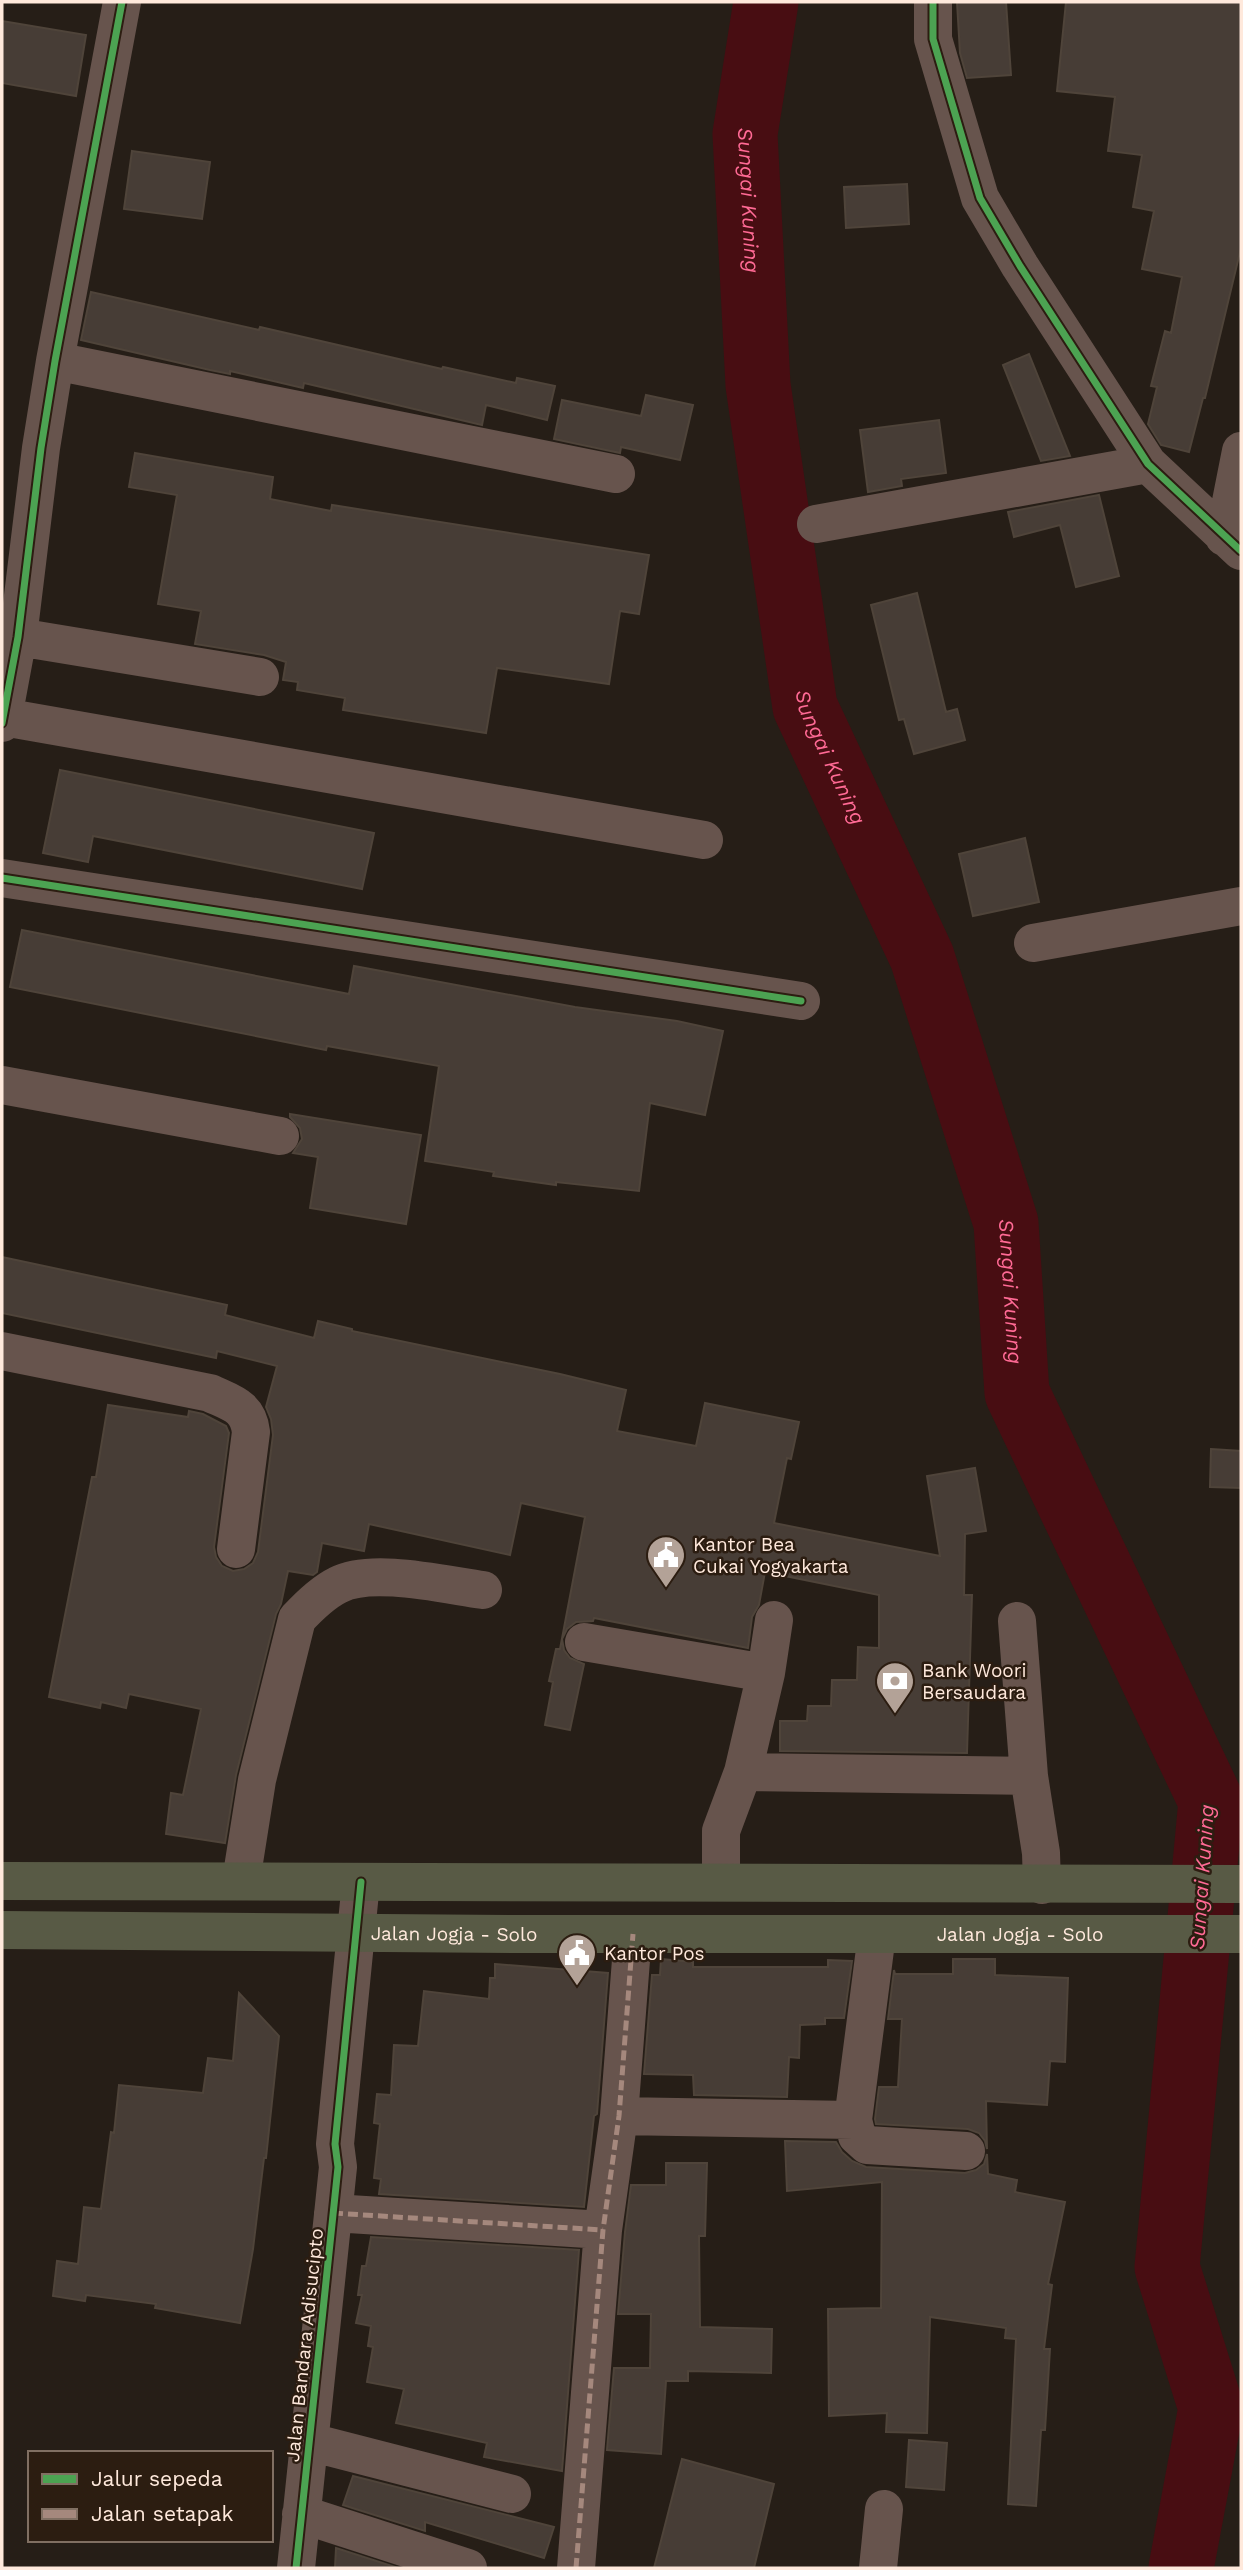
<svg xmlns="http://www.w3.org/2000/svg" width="1243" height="2570" font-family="'Work Sans',sans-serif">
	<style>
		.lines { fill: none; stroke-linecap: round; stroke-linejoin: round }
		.river { stroke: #480d12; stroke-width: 65 }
		.building { fill: #473d36; stroke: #4f443a; stroke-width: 2 }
		.minor { stroke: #67544d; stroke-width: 38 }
		.highway { stroke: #585a45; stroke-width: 38 }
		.quiet { stroke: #a5887d; stroke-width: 5; stroke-dasharray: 10 5; stroke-linecap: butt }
		.cycleway-casing { stroke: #2c1d11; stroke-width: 11 }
		.cycleway { stroke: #4ca352; stroke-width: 7 }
		.labels { text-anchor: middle; stroke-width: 5; stroke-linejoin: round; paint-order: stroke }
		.poi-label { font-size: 19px; fill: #ffe9dc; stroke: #2c1d11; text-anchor: start }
		.street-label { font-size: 19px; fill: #ffe9dc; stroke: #2c1d11 }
		.water-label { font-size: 21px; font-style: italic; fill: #ff6a95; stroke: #2c1d11 }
	</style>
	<rect width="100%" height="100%" fill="#261e17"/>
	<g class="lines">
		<path class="river" id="s1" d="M766 2 745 134 758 385 805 707 922 957 1006 1223 1017 1393 1211 1801 1167 2267 1211 2408 1181 2568"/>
	</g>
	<path class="building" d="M957 2H1006L1011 75 967 78 960 53Z
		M1066 2H1241V248L1205 398H1203L1189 452 1161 445 1148 424 1157 387 1151 386 1165 331 1171 333 1182 277 1142 269 1154 211 1133 207 1142 155 1108 151 1115 97 1057 91Z
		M2 21 86 35 76 96 2 83Z
		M132 151 210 162 202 219 124 209Z
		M907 184 909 224 846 228 844 187Z
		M91 292 259 330 260 327 442 369 443 367 516 383 517 378 555 386 547 420 486 405 482 425 304 383 303 388 230 371V374L210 370 81 340Z
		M1029 354 1070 456 1041 461 1003 365Z
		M646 395 693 405 680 460 621 447 620 453 554 439 562 400 641 416Z
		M939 420 946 473 901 479 902 486 868 492 860 430Z
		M135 453 273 477 270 499 331 511 332 505 649 555 639 614 620 611 609 684 497 668 486 733 343 710 345 698 297 690 298 682 283 680 286 662 264 655 195 644 201 611 158 604 177 495 129 487Z
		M1099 495 1119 576 1076 587 1060 525 1014 537 1008 512Z
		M917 593 946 712 957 709 965 740 914 754 904 719 899 720 871 605Z
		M60 770 374 833 362 889 93 836 88 862 43 853Z
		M1025 838 1039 902 973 916 959 854Z
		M22 930 349 994 354 966 575 1007 677 1021 723 1031 705 1115 650 1103 639 1191 556 1182V1185L493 1176 494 1172 425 1161 439 1066 327 1046 326 1050 10 987Z
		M290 1114 421 1135 406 1224 310 1208 318 1157 293 1153 302 1139 300 1128 290 1117Z
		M2 1257 227 1305 225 1315 314 1338 318 1321 352 1329V1331L560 1374 626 1390 617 1431 696 1446 705 1403 799 1422 791 1459 787 1458 774 1523 940 1556 927 1476 975 1468 986 1531 965 1534 964 1595H972L967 1753 780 1751V1721H807L808 1706H831L832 1680H857L858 1647 879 1648V1595L765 1572 759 1605 752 1617 748 1648 594 1618 593 1621 576 1622 567 1629 562 1639 564 1650 570 1658 584 1664 570 1730 545 1725 553 1682 549 1681 556 1649H560L585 1517 521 1503 510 1555 369 1524 364 1551 322 1543 317 1572 313 1575 288 1571 281 1604 276 1614 236 1775 225 1843 166 1834 171 1793 183 1795 201 1709 129 1694 126 1708 101 1702 100 1708 49 1697 92 1477H96L108 1405 188 1417 189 1411 203 1414 226 1426 229 1433 214 1547 216 1557 222 1566 233 1571 244 1569 253 1563 258 1552 273 1435 271 1419 266 1407 277 1366 217 1351 216 1358 2 1313Z
		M1211 1449 1241 1451V1488L1210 1487Z
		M661 1959 693 1962V1967H828V1960L852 1961 844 2018H825V2024L800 2025 799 2058 789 2057 787 2097 694 2095 693 2075 644 2074 652 1975H660Z
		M953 1959H995V1975L1068 1978 1065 2062 1050 2061 1047 2105 986 2101 987 2149 985 2141 979 2133 968 2129 876 2124 875 2119 879 2087H898L902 2019H888L894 1970 895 1974H953Z
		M495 1964 608 1973 597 2114 594 2116 584 2207 379 2194 381 2179 374 2178 380 2124 374 2123 377 2094 391 2095 394 2045 418 2046 424 1991 489 1999 490 1978H495Z
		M239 1993 279 2036 266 2158H264L253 2249 240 2323 155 2308 156 2304 86 2295 85 2301 53 2296 57 2261 78 2264 84 2207 101 2209 111 2132 114 2133 119 2085 203 2093 208 2058 233 2061Z
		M785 2141 836 2142 842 2152 852 2161 866 2167 965 2173 976 2170 984 2164 987 2154 988 2174 1017 2180 1015 2192 1065 2202 1048 2284 1052 2285 1044 2349H1050L1045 2430H1041L1036 2506 1008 2504 1016 2339 1005 2338 1006 2328 930 2317 927 2433 886 2432 887 2413 829 2416 828 2309 881 2308 882 2182 787 2191Z
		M666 2163H707L705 2236H699L700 2327 772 2329 771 2373 688 2371V2381H666L661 2454 607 2450 614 2368H650L651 2314H618L625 2232 631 2185H666Z
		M371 2237 579 2250 562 2471 484 2457 487 2443 396 2423 404 2389 367 2382 373 2347 368 2346 371 2326 356 2323 362 2295H358L362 2266H366Z
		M909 2440 947 2443 944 2490 906 2487Z
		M682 2459 774 2484 754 2568H654Z
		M353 2476 554 2527 544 2558 425 2522V2531L343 2505Z
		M336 2548 398 2568H335Z"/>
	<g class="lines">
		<path class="minor" d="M933 2V39L980 198 1020 266 1148 464 1241 551
			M55 361 616 474
			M816 524 1148 464
			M1224 537 1241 451
			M18 637 260 677
			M3 717 704 840
			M2 723 18 637 41 448 55 361 122 2
			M2 878 801 1001
			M1033 943 1241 906
			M2 1085 280 1136
			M2 1351 210 1393C231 1403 248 1406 251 1432L236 1549
			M1017 1621 1029 1776 1041 1853 1042 1885
			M584 1642 766 1673
			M743 1772 1029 1776
			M241 1881 257 1780 297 1619C309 1606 322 1593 338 1585 371 1567 446 1585 483 1590
			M721 1882V1831L743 1772 766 1673 774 1620
			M877 1934 853 2120 857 2136 867 2145 966 2151
			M619 2116 853 2120
			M333 2213 603 2230
			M310 2442 512 2494
			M301 2514 468 2568
			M296 2568 338 2167 335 2144 361 1882
			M576 2568 603 2230 619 2116 633 1934
			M878 2568 884 2509"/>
		<g class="highway">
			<path d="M2 1881 1241 1884"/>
			<path id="s2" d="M2 1930 521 1934H1241"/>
		</g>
		<path class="quiet" d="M333 2213 603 2230
			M576 2568 603 2230 619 2116 633 1934"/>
		<defs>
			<path id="cycleway" d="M933 2V39L980 198 1020 266 1148 464 1241 551
				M2 723 18 637 41 448 55 361 122 2
				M2 878 801 1001
				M296 2568 338 2167 335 2144 361 1882"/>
		</defs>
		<use href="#cycleway" class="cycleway-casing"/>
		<use href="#cycleway" class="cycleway"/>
	</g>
	<defs>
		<symbol id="civic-pin" viewBox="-11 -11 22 30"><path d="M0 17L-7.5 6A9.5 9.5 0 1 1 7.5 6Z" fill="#b3a297" stroke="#2c1d11"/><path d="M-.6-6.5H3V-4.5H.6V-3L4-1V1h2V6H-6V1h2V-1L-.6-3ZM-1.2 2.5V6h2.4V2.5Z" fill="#fff"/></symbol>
		<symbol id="bank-pin" viewBox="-11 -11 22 30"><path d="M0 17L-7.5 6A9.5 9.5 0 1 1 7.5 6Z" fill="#b3a297" stroke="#2c1d11"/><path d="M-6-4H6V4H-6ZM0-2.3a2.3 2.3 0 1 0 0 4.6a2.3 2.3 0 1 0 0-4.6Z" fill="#fff"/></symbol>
	</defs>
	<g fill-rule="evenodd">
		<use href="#civic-pin" x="644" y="1533" width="44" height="60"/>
		<use href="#bank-pin" x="873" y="1659" width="44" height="60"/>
		<use href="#civic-pin" x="555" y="1931" width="44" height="60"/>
	</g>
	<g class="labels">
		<g class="poi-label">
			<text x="693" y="1551">Kantor Bea<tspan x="693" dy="22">Cukai Yogyakarta</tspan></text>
			<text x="922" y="1677">Bank Woori<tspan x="922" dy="22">Bersaudara</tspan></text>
			<text x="604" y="1960">Kantor Pos</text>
		</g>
		<g class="street-label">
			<text dy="7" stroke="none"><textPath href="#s2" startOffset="452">Jalan Jogja - Solo</textPath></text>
			<text dy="7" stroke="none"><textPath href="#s2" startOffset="1018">Jalan Jogja - Solo</textPath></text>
			<text transform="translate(304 2345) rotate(-84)" y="7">Jalan Bandara Adisucipto</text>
		</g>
		<g class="water-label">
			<text dy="7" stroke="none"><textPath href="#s1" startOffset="200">Sungai Kuning</textPath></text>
			<text dy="7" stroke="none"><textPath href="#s1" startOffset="766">Sungai Kuning</textPath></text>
			<text dy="7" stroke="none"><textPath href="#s1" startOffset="1334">Sungai Kuning</textPath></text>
			<text transform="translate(1202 1877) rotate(-86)" y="7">Sungai Kuning</text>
		</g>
	</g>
	<rect width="1243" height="2570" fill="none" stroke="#ffe9dc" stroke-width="7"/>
	<rect x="28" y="2451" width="245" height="91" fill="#2c1d11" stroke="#806f62" stroke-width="2"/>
	<rect x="42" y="2474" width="35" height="10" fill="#4ca352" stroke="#806f62" stroke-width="2"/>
	<text x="91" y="2486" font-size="21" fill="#ffe9dc">Jalur sepeda</text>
	<rect x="42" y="2509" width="35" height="10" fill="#a5887d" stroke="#806f62" stroke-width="2"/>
	<text x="91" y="2521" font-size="21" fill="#ffe9dc">Jalan setapak</text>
</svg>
